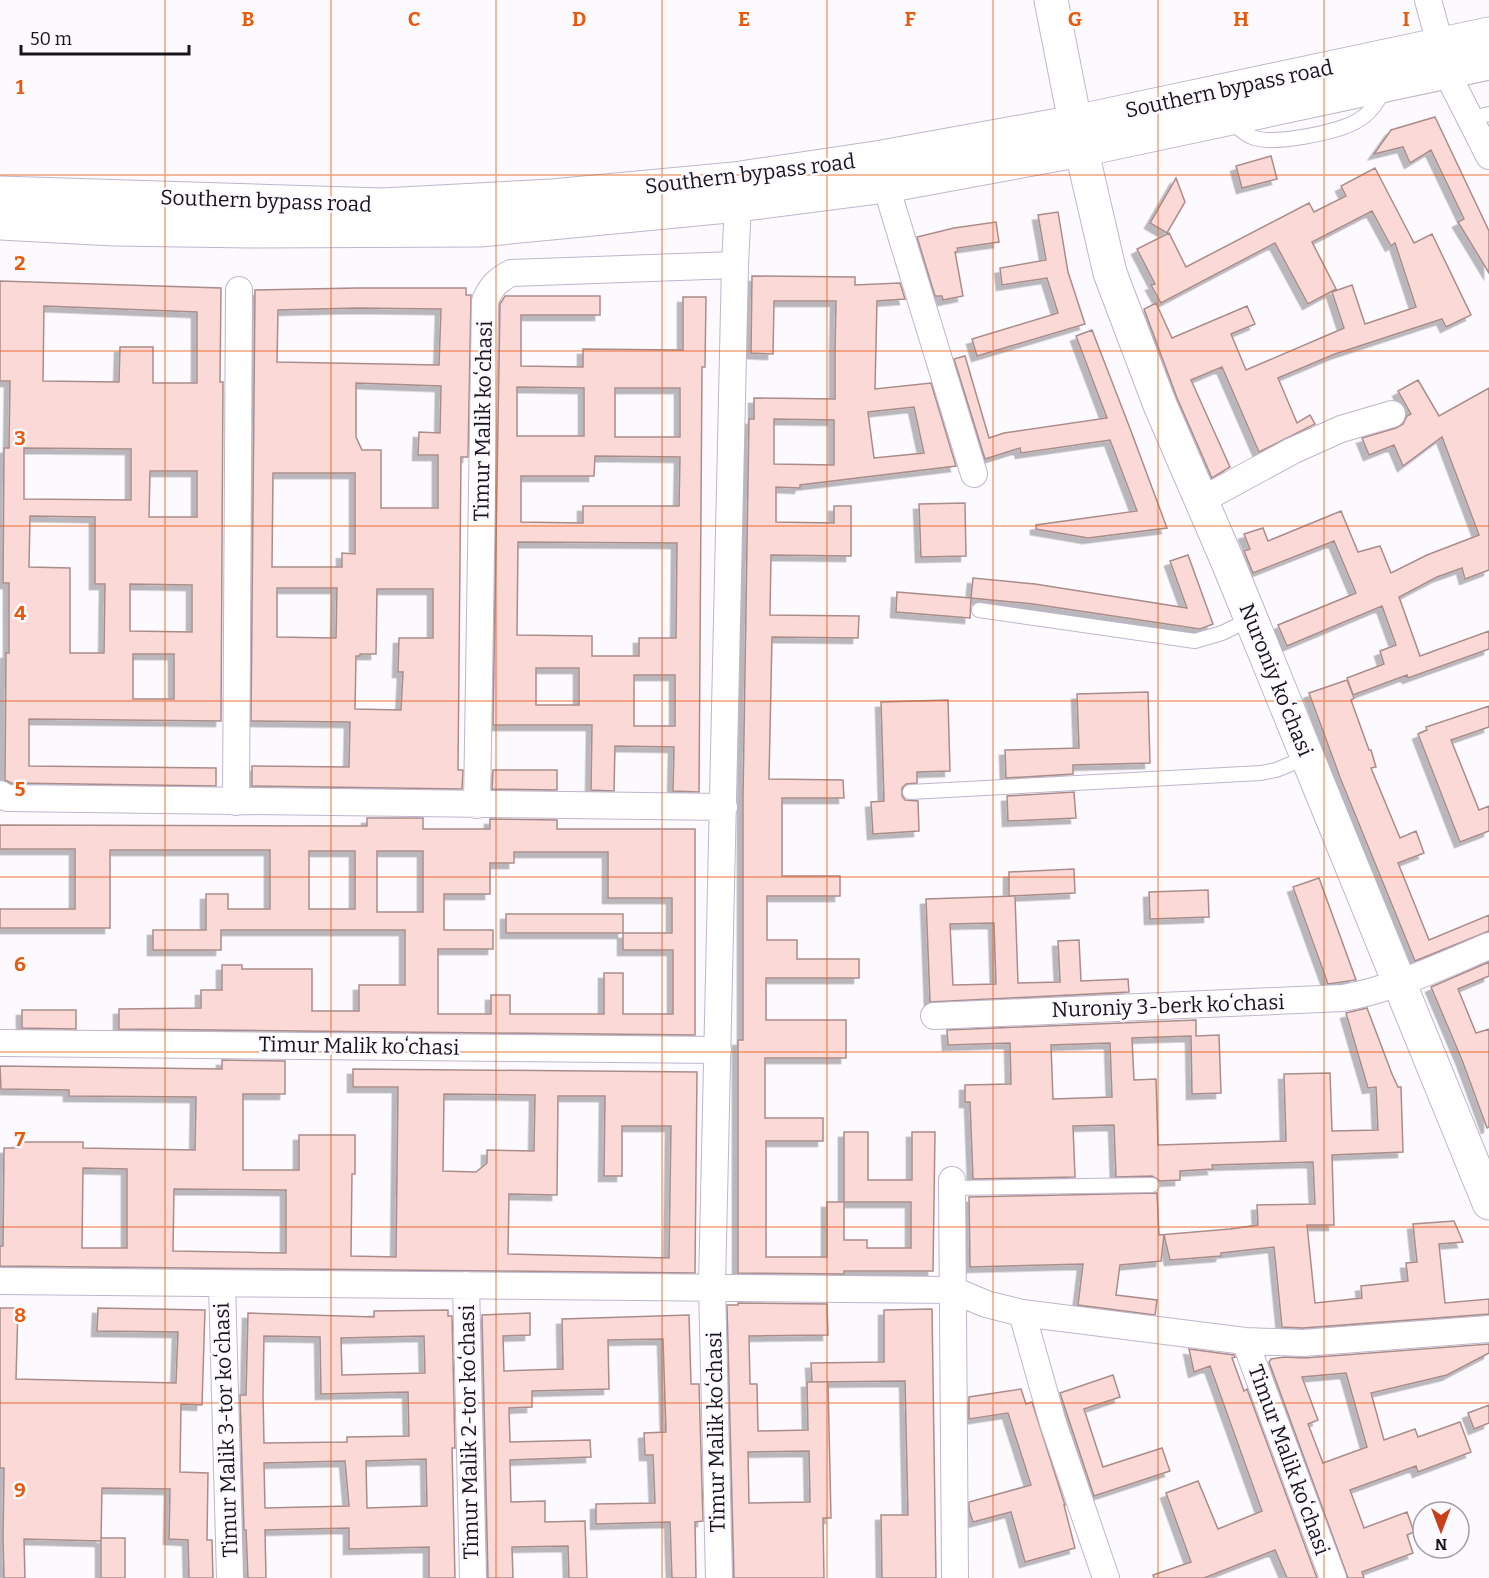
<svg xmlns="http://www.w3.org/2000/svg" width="1489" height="1578" font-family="Bitter,serif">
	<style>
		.building { fill: #fbd9d7; stroke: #aa8d8b; stroke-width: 1.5; fill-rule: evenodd; filter: url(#shadow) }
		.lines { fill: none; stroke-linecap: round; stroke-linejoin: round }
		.lane-casing { stroke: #bfb5cd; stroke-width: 16 }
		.street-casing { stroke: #bfb5cd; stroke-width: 28 }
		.secondary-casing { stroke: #bfb5cd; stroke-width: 35 }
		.highway-casing { stroke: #bfb5cd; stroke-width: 35 }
		.lane { stroke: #fff; stroke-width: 14 }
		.street { stroke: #fff; stroke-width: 26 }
		.secondary { stroke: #fff; stroke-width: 33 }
		.highway { stroke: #fff; stroke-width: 33 }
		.grid { fill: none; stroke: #e8590c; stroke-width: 1.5; stroke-opacity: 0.55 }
		.labels { text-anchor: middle; stroke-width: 5; stroke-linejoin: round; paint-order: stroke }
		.street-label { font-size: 21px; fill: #18141d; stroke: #fcfaff }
		.grid-label { font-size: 20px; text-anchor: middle; font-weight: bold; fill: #e8590c; stroke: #fcfaff; stroke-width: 5; stroke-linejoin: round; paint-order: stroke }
	</style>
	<defs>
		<filter id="shadow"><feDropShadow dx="-5.5" dy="5.5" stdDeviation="0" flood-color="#0004"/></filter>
	</defs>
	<rect width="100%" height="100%" fill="#fcfaff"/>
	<path class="building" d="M1435 117 1489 231V273L1458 222 1464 219 1431 150 1410 163 1403 147 1374 154 1391 130Z
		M1271 156 1277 179 1242 188 1236 166Z
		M1375 168 1414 243 1432 234 1471 315 1446 327 1442 319 1335 354 1278 378 1297 423 1310 415 1315 424 1259 452 1222 367 1191 380 1230 467 1212 478 1177 398 1144 309 1156 303 1172 338 1247 306 1255 324 1231 334 1246 370 1344 328 1332 292 1352 285 1365 324 1416 307 1395 243 1391 246 1372 211 1312 242 1336 289 1308 304 1275 243 1161 303 1151 285 1155 284 1137 249 1169 233 1186 267 1309 203 1314 212 1346 196 1341 186Z
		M1176 178 1185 202 1167 233 1150 223Z
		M1058 212 1068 272 1085 324 977 356 972 339 1058 313 1047 278 1002 285 1000 268 1046 260 1038 215Z
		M996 222 999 242 957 248 958 251 955 252 963 296 943 300 942 296H935L917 237 954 228Z
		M752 276 855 277V285L900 283 905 299 877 301 875 389 931 383 956 466 800 485V488L776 487V522L834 523V506H851V556L771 555 770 615 859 616 858 638 772 637 769 779 843 780 844 798H782V876H840V896H767V940H797V959H859V978H766V1020H846V1058H765V1118H823V1141H766V1257H827V1202H844V1132H868V1180H912V1132H935L933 1271H844V1274L738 1273V1040H743V797L749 419H754V398L835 399V350L836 301H774L773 354 751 353ZM914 407 924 453 874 458 868 412ZM774 419 834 420V465L774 464ZM844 1202H911V1248H867V1240H844Z
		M0 281 221 288 220 382H223L221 721 29 719V766L216 768V786L11 783 5 780 6 653H9V583H3L4 448H9L10 381H0ZM44 306 197 312V383H153V347H120L119 382 43 381ZM24 448 131 449V500L24 499ZM150 471H197V517H149ZM30 516 95 517V584H105L104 653H70V568L29 567ZM130 584 192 585V632L130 631ZM133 654H174V699H133Z
		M357 288H466V295H471L468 457H461L458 770H463L462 789 252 786V766L349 767 350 722 251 721 255 290ZM357 308 441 309 439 365 277 362 278 310ZM356 383 441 386 440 433 419 432 418 455H438V508H381V450H362L356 437ZM273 473H355V554L342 553V567H272ZM277 588H337L336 638 277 637ZM377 589H433V638H399L398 672H403L401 710 355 709 356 656H360V654H376Z
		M505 296H600V315H521V366L583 367V349L683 350V297H706L705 367H702L699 792 673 791 674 747 615 746 614 791 591 790 592 725H493L500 304ZM517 387 584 388V436H517ZM615 388H680V437H615ZM595 456 680 457 679 506H583V523L521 522V476H594ZM518 542 677 543 676 638H639V656H592V636L517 635ZM536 668H579V705H536ZM634 675H675V726H634Z
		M1092 330 1131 431 1167 528 1088 538 1036 529V525L1137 511 1110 440 1021 453 1020 448 985 459 954 359 965 356 989 438 1004 433 1107 418 1076 336Z
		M1418 380 1439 416 1489 388V570L1465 579 1462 568 1437 577 1399 597 1420 656 1489 631V649L1408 678 1407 675 1353 695 1347 678 1384 664 1380 651 1396 645 1382 606 1287 646 1278 625 1356 593 1334 541 1253 573 1244 551 1250 549 1244 534 1263 528 1268 541 1341 511 1358 552 1380 546 1391 573 1427 555 1479 535 1442 437 1403 466 1394 445 1369 455 1362 438 1396 428 1403 424 1407 416 1411 414 1398 391Z
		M965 503 966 556 921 557 919 504Z
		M1188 555 1213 624 1200 629 1033 604 971 598 973 578 1035 584 1187 608 1170 561Z
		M897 592 971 598 970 618 896 612Z
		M1347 680 1354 698 1351 700 1369 750H1371L1376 767 1371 768 1400 838 1416 831 1424 853 1398 863 1429 940 1489 915V931L1415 961 1341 780 1309 693Z
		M1148 692 1150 763 1073 765V774L1006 778 1005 750 1079 748 1077 694Z
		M948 700 950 771 917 772V783L906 784 902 788V796L905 800 918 801 919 831 873 834 871 802 884 801 881 702Z
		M1489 706V727L1451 740 1479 810 1489 806V831L1460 842 1418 734 1427 730 1426 727Z
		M493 770H557V790L492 789Z
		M1074 792 1076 818 1008 821 1007 796Z
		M367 818H423V829H490V819L557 820V829H695V1035L119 1029V1009L201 1008V990H222V965H242V969H312V1011H359V985H405V930H221V950H153V930H206V894H228V909H270V850H110V928H0V909H75V849H0V825L367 826ZM309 851H355V909H309ZM377 851H423V912H377ZM514 852H608V898H672V933H623V950H673V1014H623V973H604V1014H510V995H491V1014H438V949H493V930H444V894H490V863H514Z
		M1074 869 1075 893 1009 896V872Z
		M1319 878 1356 980 1328 984 1293 887Z
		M1208 890 1209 917 1150 919 1149 892Z
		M1015 896 1018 983 1060 982 1058 941 1079 940 1081 981 1128 979 1129 992 930 1002 926 899ZM994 923 996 984 953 985 950 924Z
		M506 914H623V933H506Z
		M1489 962V976L1458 989 1476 1033 1489 1029V1127L1487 1128 1462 1060 1431 987Z
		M1367 1008 1392 1074 1398 1087H1401L1403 1152 1332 1155 1334 1225H1307L1315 1303 1362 1298 1361 1286 1408 1281 1406 1263 1417 1262 1413 1224 1454 1221 1463 1242 1439 1244 1445 1303 1489 1299V1314L1303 1328 1282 1327 1274 1247 1221 1253V1256L1170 1260 1164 1235 1161 1261 1120 1265 1116 1295 1157 1300 1155 1315 1078 1305 1083 1264 970 1267 969 1197 1157 1193 1159 1235 1230 1229 1258 1225 1257 1205 1315 1204 1313 1162 1212 1165 1213 1169 1180 1171V1180L1160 1181 1152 1176 1116 1177 1114 1125 1073 1126 1075 1177 973 1179 970 1102H965V1085L1011 1084 1010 1043 948 1045 947 1030 1196 1020V1036L1219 1035 1221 1093 1192 1094 1191 1036 1132 1038 1134 1080 1156 1079 1158 1145 1286 1141 1284 1074 1330 1073 1332 1131 1378 1130 1376 1087 1368 1088 1346 1013ZM1110 1043 1112 1097 1053 1099 1051 1045Z
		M22 1010H76V1029L22 1028Z
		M222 1060 285 1061V1094H243V1170H299V1135H355V1174H352L351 1256 396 1257 398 1087H353V1069L697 1072 695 1273 0 1266V1246H3L4 1148H18V1142H83V1148L195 1150 196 1097 69 1096V1090L1 1089 0 1066 222 1069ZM444 1094 535 1095 534 1151 487 1150V1163L476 1172 443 1171ZM558 1096H605L604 1176H622V1126H671L669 1258 508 1254 509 1194 557 1195ZM83 1168 127 1169V1248H82ZM174 1189 286 1190V1253L173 1251Z
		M738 1303 827 1304 828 1335 749 1336 750 1384H757L758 1431 808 1430 807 1382H828L831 1518H823L824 1578H734L727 1305H738ZM809 1451 810 1502 749 1503 748 1452Z
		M0 1308H18L16 1379 176 1383 178 1332 97 1331 98 1308 205 1310 202 1405 181 1404 180 1472 208 1473 207 1540H212L213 1578H189L188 1540 169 1539 170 1489 102 1488 101 1541 24 1539 25 1578H4L3 1538 4 1468H0Z
		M932 1309 936 1578H882L881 1515H908L905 1381 812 1382 811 1363 884 1362V1310Z
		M448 1310V1316H452L455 1448H452L455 1578H429V1547L349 1549V1528L265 1530 266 1578H248L246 1530H244L240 1395H246L248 1313 374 1317V1311ZM264 1336 320 1337 321 1394 408 1392 409 1436 347 1437V1442L264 1443 263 1395ZM424 1336 425 1373 342 1375 341 1338ZM426 1459 427 1506 367 1508 366 1461ZM345 1461 349 1506 265 1508 264 1463Z
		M530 1313V1335L503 1336 504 1371 563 1369 562 1319 689 1315 691 1384H699L703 1521 695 1522 696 1578H672L670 1522 596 1524V1504L655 1503 653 1455H645L644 1433 666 1432 663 1339 608 1340 609 1389 532 1391V1407L509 1408 510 1442 590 1440 591 1457 510 1460 511 1502 545 1501V1522L585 1521 587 1578H569L568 1546 512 1547 513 1578H488L482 1315Z
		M1489 1344V1353L1447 1375 1371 1393 1384 1440 1415 1429 1418 1437 1460 1422 1471 1452 1418 1472 1416 1466 1350 1490 1364 1528 1407 1512 1414 1532 1407 1535 1413 1553 1362 1572 1364 1578H1348L1269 1362 1271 1359 1285 1357 1304 1358ZM1346 1373 1367 1447 1323 1463 1308 1424 1318 1420 1302 1377Z
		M1189 1349 1234 1355 1235 1357 1232 1358 1244 1391 1247 1389 1317 1578H1287L1275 1550 1204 1578H1154L1153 1575 1191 1562 1166 1493 1198 1481 1218 1529 1262 1511 1210 1366 1194 1372Z
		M1113 1375 1120 1397 1084 1409 1103 1467 1162 1448 1170 1471 1094 1496 1060 1393Z
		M1021 1389 1026 1404 1032 1402 1065 1505H1064L1075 1548 1025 1562 1011 1512 973 1522 969 1510V1502L1031 1485 1008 1413 969 1419V1397Z
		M1489 1405V1423L1474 1429 1468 1413Z
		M101 1538H125V1578H101Z"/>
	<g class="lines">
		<defs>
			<path id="lane" d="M1470 118 1489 114
				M1230 120C1237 126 1243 134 1252 137 1272 146 1339 132 1357 121 1370 114 1378 102 1384 89
				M979 610 1195 641 1222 633 1251 619
				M910 792 1261 773 1276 770 1308 757
				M952 1188 1152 1185"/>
			<path id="street" d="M1428 0 1440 44
				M1446 71 1489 156
				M886 186 974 474
				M1202 500 1292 451 1341 429 1392 414
				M0 794 7 798 724 807
				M236 802 239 290
				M477 805 485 301C491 286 498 280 511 273L735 265
				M934 1016 1343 998C1394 989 1441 966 1489 946
				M0 1043 718 1050
				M952 1180 955 1578
				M0 1281 953 1290 986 1304 1022 1313 1245 1341 1303 1343 1489 1329
				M222 1283 230 1578
				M466 1285 473 1578
				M1022 1313 1053 1423 1106 1578
				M1245 1341 1333 1578
				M719 1578 712 1286 735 265 738 205"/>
			<path id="secondary" d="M1051 0 1075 122 1110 273 1160 405 1227 560 1489 1203"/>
			<path id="highway" d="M0 193 382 205 552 196 734 179 882 157 1075 122 1489 34
				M0 223 114 229 251 231 480 230 738 205 886 186 1081 150 1489 63"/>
		</defs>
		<use href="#lane" class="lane-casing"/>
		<use href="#street" class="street-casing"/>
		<use href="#secondary" class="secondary-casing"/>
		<use href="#highway" class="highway-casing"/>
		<use href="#lane" class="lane"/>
		<use href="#street" class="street"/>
		<use href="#secondary" class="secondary"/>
		<use href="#highway" class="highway"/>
	</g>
	<path class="grid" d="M165 0V1578M331 0V1578M496 0V1578M662 0V1578M827 0V1578M993 0V1578M1158 0V1578M1324 0V1578M0 175H1489M0 351H1489M0 526H1489M0 701H1489M0 877H1489M0 1052H1489M0 1227H1489M0 1403H1489"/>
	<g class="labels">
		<g class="street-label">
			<text transform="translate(1229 89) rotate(-12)" y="7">Southern bypass road</text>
			<text transform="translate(750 174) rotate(-7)" y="7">Southern bypass road</text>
			<text transform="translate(266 201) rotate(2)" y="7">Southern bypass road</text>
			<text transform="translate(483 421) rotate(-89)" y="7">Timur Malik koʻchasi</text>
			<text transform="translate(1276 680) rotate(68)" y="7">Nuroniy koʻchasi</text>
			<text transform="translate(1168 1006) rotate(-2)" y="7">Nuroniy 3-berk koʻchasi</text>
			<text transform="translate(359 1046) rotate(1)" y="7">Timur Malik koʻchasi</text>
			<text transform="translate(226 1430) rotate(-92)" y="7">Timur Malik 3-tor koʻchasi</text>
			<text transform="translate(469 1432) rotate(-91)" y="7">Timur Malik 2-tor koʻchasi</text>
			<text transform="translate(716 1432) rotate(-91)" y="7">Timur Malik koʻchasi</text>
			<text transform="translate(1289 1460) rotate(70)" y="7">Timur Malik koʻchasi</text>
		</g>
	</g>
	<g class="grid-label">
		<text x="248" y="26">B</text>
		<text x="414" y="26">C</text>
		<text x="579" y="26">D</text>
		<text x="744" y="26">E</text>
		<text x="910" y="26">F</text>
		<text x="1075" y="26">G</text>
		<text x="1241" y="26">H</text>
		<text x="1406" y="26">I</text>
		<text x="20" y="94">1</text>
		<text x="20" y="270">2</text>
		<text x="20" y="445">3</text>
		<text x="20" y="620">4</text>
		<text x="20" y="796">5</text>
		<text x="20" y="971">6</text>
		<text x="20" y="1146">7</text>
		<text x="20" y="1322">8</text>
		<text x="20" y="1497">9</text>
	</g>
	<g transform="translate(1441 1530) rotate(180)"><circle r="28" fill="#fcfaff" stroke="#a19ea5" stroke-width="1.5"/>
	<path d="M0-4.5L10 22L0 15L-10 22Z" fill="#c94018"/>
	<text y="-9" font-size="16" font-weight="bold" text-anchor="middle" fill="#18141d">N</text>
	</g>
	<path d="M21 45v9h168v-9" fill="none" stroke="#18141d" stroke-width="3"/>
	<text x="30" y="45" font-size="18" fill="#18141d" stroke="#fcfaff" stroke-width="4.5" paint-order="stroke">50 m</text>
</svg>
